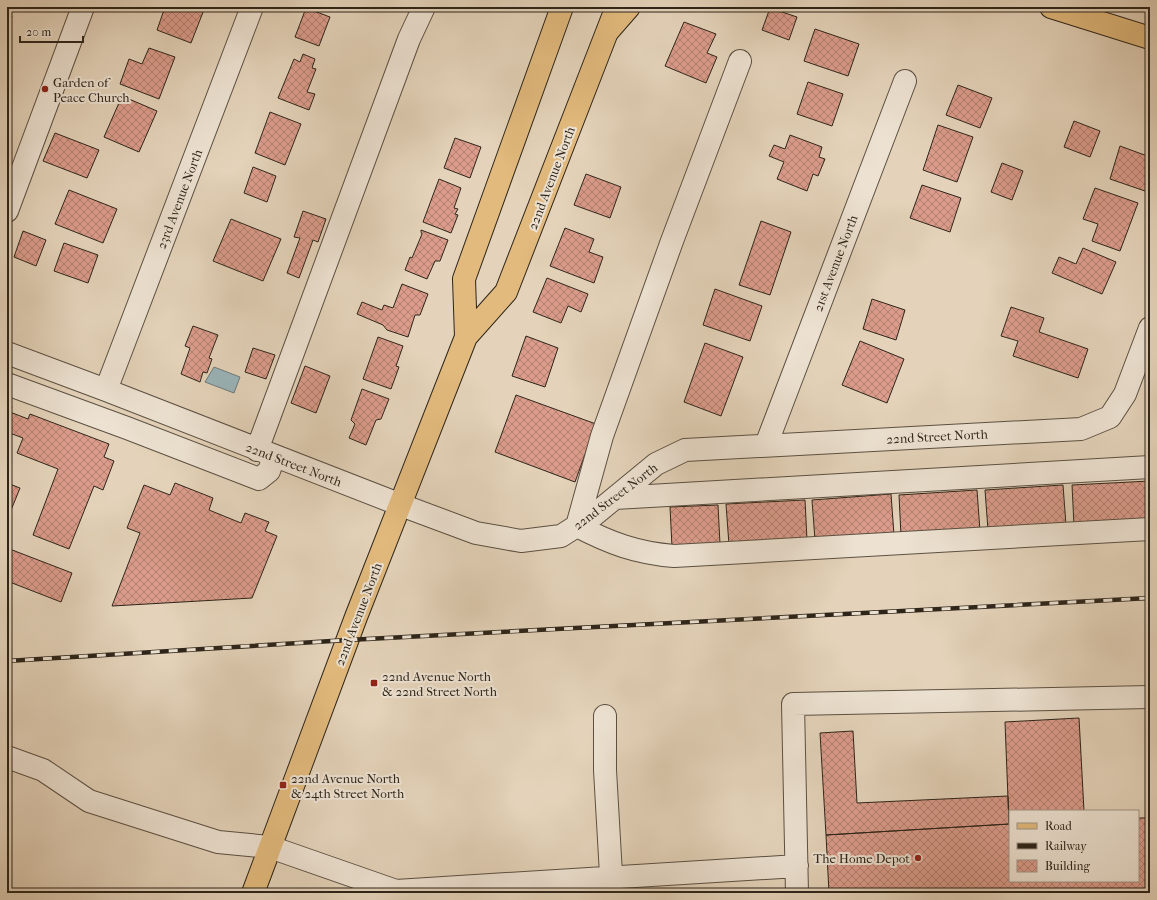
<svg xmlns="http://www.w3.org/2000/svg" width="1157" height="900" font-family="'IM FELL French Canon',serif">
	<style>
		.water { fill: #9ab5bb; stroke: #6e7b7b }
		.building { fill: url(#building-cross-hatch); stroke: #2d251a }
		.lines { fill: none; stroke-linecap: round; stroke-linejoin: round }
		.minor-casing { stroke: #5b5042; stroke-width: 24 }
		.major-casing { stroke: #2d251a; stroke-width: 24 }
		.highway-casing { stroke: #2d251a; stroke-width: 24 }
		.minor { stroke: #ede2d2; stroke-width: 22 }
		.major { stroke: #e2ba7d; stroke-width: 22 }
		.highway { stroke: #e2ba7d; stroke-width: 22 }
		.rail-casing { stroke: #2d251a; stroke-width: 4.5 }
		.rail { stroke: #ede2d2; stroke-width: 3; stroke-dasharray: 9; stroke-linecap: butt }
		.poi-dot { fill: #8f2418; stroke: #ede2d2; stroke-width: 1.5 }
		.labels { text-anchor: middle; stroke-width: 4; stroke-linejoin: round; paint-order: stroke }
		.poi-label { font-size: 13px; fill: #2d251a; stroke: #ede2d2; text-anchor: start }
		.street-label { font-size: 13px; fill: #2d251a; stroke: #ede2d2 }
	</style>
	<defs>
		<pattern id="building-cross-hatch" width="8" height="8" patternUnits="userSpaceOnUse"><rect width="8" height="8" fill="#db9c8b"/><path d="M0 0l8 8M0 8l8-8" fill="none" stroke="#b27f71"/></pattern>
	</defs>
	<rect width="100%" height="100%" fill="#e4d3ba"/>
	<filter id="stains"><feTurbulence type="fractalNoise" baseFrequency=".005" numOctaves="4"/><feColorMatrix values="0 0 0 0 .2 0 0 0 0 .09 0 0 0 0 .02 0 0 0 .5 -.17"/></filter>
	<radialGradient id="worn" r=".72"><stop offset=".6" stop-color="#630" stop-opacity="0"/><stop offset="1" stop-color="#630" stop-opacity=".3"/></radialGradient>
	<path class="water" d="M214 367 240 377 234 393 205 382Z"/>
	<path class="building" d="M165 7H205L191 43 157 30Z
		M306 8 330 17 319 46 295 37Z
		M770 8 797 17 789 40 762 30Z
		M7 14 12 16 7 30Z
		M684 22 716 34 707 53 717 57 706 83 665 66Z
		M815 29 859 44 848 76 804 61Z
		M149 48 175 57 159 99 120 84 129 59 142 64Z
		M303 54 315 59 312 68 316 69 307 92 315 94 309 110 278 98 294 59 300 62Z
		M808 82 843 94 832 126 797 114Z
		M958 85 992 98 980 128 946 115Z
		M122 96 157 111 139 152 104 137Z
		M270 112 301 124 285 165 255 153Z
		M1074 121 1100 131 1090 157 1064 147Z
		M938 125 973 137 957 182 923 170Z
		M55 133 99 150 87 178 43 161Z
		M790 135 822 147 819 157 825 159 818 176 813 174 807 191 777 179 784 162 769 156 774 145 785 149Z
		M455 138 481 147 470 178 444 168Z
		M1120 146 1150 157V175L1145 191 1110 179Z
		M1002 163 1023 171 1012 200 991 192Z
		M253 167 276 176 267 202 244 193Z
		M586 174 621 187 610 218 574 205Z
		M439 179 461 188 454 208 458 209 455 214 458 215 451 233 423 222Z
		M922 185 961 198 950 232 910 218Z
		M1095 188 1138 203 1120 251 1092 241 1098 224 1083 219Z
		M69 190 117 209 103 243 55 224Z
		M303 211 326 219 318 242 313 240 299 278 287 273 300 238 294 237Z
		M231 219 281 239 263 281 213 261Z
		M761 221 791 232 770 295 739 285Z
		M565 228 594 239 589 252 603 257 594 283 550 266Z
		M421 230 448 240 440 261H435L427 279 405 270 410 257 412 258 422 234 421 232Z
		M23 231 46 240 36 266 14 257Z
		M64 243 98 255 88 283 54 271Z
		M1083 248 1116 262 1102 294 1052 273 1059 257 1076 264Z
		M547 278 588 294 581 312 568 306 561 323 533 312Z
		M402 284 428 294 420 315H415L408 337 387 330 383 325 357 314 362 302 382 310 384 305 393 308Z
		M715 289 762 306 750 341 703 325Z
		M872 299 905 310 896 340 863 329Z
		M1011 307 1044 318 1039 332 1088 349 1078 378 1013 356 1018 341 1001 336Z
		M193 326 218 335 209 358 212 359 207 373 203 372 200 382 181 374 190 348 185 346Z
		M526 336 558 348 545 387 512 376Z
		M378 337 403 346 396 366 399 367 391 389 363 379Z
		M860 341 904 359 887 403 842 385Z
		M705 343 743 357 721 416 684 402Z
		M253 348 275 355 266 379 245 372Z
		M305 366 330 376 316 413 291 403Z
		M362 389 389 399 381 419 376 420 366 445 349 438 355 424 351 420Z
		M516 395 596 424 575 482 495 452Z
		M7 405 12 407 10 412 28 419 30 414 109 444 104 457 114 461 103 490 94 486 69 549 33 535 58 469 17 453 23 438 7 432Z
		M1150 481V522L1074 526 1072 485Z
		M7 483 20 488 7 520Z
		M175 483 213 498 209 510 241 523 245 513 269 522 265 531 277 536 252 598 112 606 140 533 127 528 144 485 170 495Z
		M1063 485 1066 525 988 530 985 490Z
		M977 490 980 531 901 536 899 495Z
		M891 494 894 535 815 540 812 500Z
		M805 500 807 540 729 545 726 504Z
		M718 505 720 544 672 547 670 507Z
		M7 548 72 573 61 602 7 581Z
		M1079 718 1084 811H1010V824H1009L1005 722Z
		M853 731 857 803 1008 796 1009 824 826 835 820 733Z
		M1138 818H1150V893H829L826 835 1010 824V881H1138Z"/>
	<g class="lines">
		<defs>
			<path id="minor" d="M740 61 672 241 602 436 577 526C610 543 636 553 674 556L1150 529
				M7 211 83 7
				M7 353 106 390 401 505 476 533 521 541 561 536 594 515 656 464 685 450 1081 429 1110 417 1125 394 1150 328
				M7 384 127 428 259 479 269 471 274 456
				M106 390 252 7
				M766 445 905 81
				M257 450 409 39 424 7
				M615 498 1150 467
				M605 716V770L612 892
				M7 757 43 770 89 801 218 842 270 847 396 891 797 866
				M797 893 793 704 1150 697"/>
			<path id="major" d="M466 337 464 279 562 7
				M253 893 356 617 466 337 506 292 614 14"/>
			<path id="highway" d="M1051 7 1150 38
				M608 31 629 7"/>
		</defs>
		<use href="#minor" class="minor-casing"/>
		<use href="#major" class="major-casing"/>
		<use href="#highway" class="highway-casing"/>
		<use href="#minor" class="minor"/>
		<use href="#major" class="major"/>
		<use href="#highway" class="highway"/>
		<defs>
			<path id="rail" d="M7 661 348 640 1150 598"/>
		</defs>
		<use href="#rail" class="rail-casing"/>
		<use href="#rail" class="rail"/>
	</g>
	<g class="poi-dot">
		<circle cx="45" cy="89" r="4"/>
		<rect x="370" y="679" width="8" height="8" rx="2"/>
		<rect x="279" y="781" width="8" height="8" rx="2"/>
		<circle cx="918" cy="858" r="4"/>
	</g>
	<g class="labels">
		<g class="poi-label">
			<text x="53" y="87">Garden of<tspan x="53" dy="15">Peace Church</tspan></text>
			<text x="382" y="681">22nd Avenue North<tspan x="382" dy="15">&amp; 22nd Street North</tspan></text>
			<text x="291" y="783">22nd Avenue North<tspan x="291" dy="15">&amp; 24th Street North</tspan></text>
			<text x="910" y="863" text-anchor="end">The Home Depot</text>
		</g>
		<g class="street-label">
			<text transform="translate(551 178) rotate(-69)" y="5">22nd Avenue North</text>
			<text transform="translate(179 199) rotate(-69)" y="5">23rd Avenue North</text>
			<text transform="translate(835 263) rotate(-69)" y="5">21st Avenue North</text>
			<text transform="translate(937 436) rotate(-3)" y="5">22nd Street North</text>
			<text transform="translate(294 464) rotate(21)" y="5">22nd Street North</text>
			<text transform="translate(615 496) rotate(-37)" y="5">22nd Street North</text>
			<text transform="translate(358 614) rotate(-69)" y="5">22nd Avenue North</text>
		</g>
	</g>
	<rect width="1157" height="900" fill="none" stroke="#e4d3ba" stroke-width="24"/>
	<rect x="8" y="8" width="1141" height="884" fill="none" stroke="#2d251a" stroke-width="2"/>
	<rect x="12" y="12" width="1133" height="876" fill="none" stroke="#2d251a"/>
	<rect x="1009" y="810" width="130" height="72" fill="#ede2d2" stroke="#a09688"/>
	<rect x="1017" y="823" width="20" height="6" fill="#e2ba7d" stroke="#a09688"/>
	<text x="1045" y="830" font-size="12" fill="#2d251a">Road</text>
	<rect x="1017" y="843" width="20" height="6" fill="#2d251a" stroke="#a09688"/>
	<text x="1045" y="850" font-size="12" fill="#2d251a">Railway</text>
	<rect x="1017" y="860" width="20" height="12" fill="url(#building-cross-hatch)" stroke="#a09688"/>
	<text x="1045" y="870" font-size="12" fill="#2d251a">Building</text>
	<path d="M20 36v6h63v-6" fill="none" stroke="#2d251a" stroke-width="2"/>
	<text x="26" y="36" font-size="12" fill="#2d251a" stroke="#ede2d2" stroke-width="3" paint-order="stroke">20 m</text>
	<rect width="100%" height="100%" filter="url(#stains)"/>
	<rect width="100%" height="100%" fill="url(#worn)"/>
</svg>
